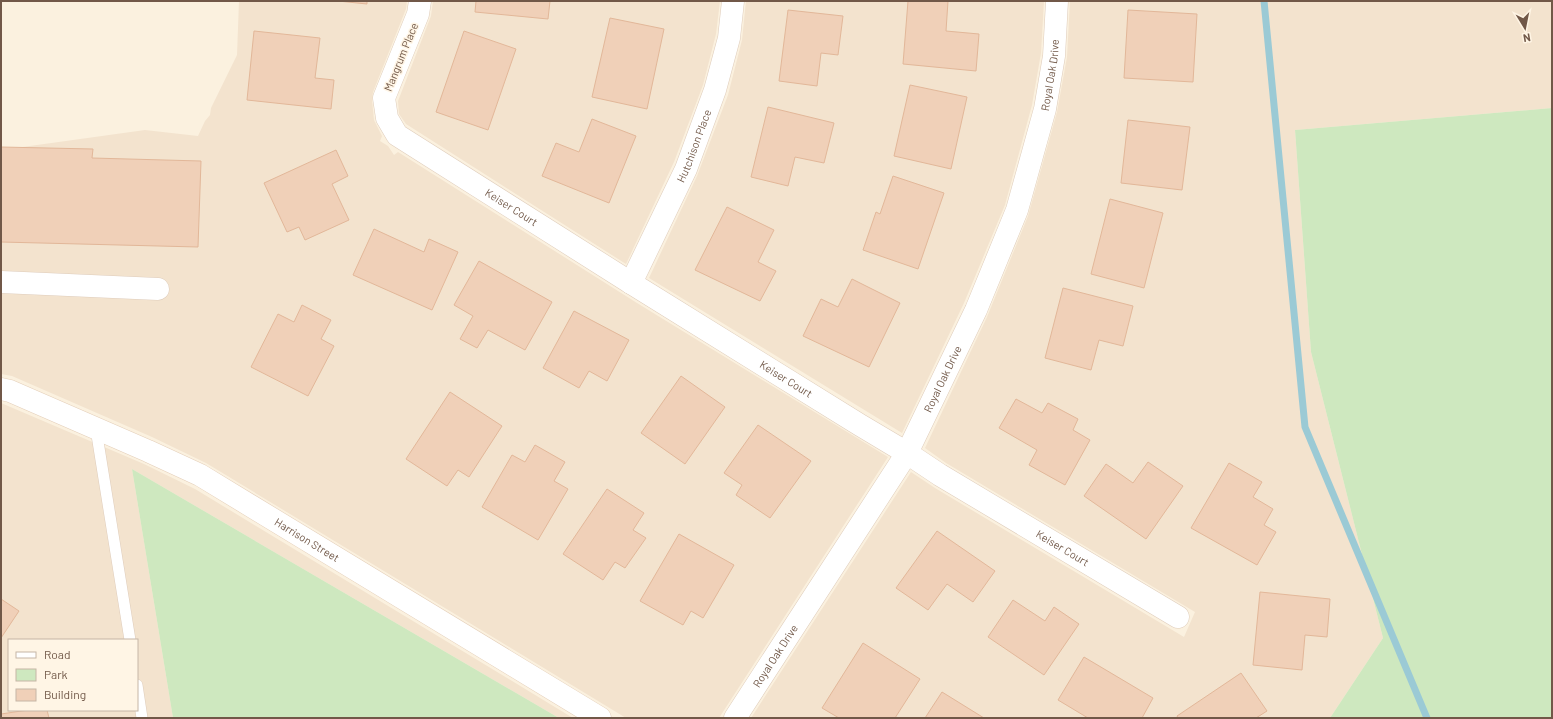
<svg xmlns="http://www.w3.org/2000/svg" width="1553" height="719" font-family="Barlow,sans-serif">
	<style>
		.residential { fill: #f3e3ce; fill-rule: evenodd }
		.green { fill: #cee8bf }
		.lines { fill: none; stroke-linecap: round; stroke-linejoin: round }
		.stream { stroke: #9bcad5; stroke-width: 7 }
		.building { fill: #f0d0b8; stroke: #e2b799 }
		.lane-casing { stroke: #dfcdbc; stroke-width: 12 }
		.street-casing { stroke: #dfcdbc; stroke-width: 23 }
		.secondary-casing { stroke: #e4cfba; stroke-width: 23 }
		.lane { stroke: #fff; stroke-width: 11 }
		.street { stroke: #fff; stroke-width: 22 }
		.secondary { stroke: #fff; stroke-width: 22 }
		.labels { text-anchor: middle; stroke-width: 3; stroke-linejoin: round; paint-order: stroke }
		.street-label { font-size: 11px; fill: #715848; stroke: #fff5e5 }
	</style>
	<rect width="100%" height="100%" fill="#fbf1df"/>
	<path class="residential" d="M239 1H407L406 9 373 92 372 100 374 120 382 136 380 141 388 146 394 155 398 152 637 303 888 457 719 718H626L206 463 152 437 12 376 1 374V150L145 130 198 136 205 121 210 115 211 108 237 55Z
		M433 1H720L716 34 703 85 674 162 626 264 406 124 399 114 398 101 431 16Z
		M746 1H1044L1041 53 1032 105 1005 205 964 303 902 433 649 278 697 176 728 95 742 40Z
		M1070 1H1552V108L1295 130 1311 352 1383 638 1330 718H751L911 472 935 488 1184 637 1195 612 946 463 925 448 987 317 1028 216 1057 112 1067 57Z
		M1 403 144 464 195 489 573 718H559L132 469 173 718H1ZM9 640H137V710H9Z"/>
	<path class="green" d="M1552 108V718H1330L1383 638 1311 352 1295 130Z
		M132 469 559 718H173Z"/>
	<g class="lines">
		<path class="stream" d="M1264 1 1305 427 1427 718"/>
	</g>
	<path class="building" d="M338 1H367V4Z
		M476 1H550L548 19 475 12Z
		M908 1H948L946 31 979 34 976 71 903 64Z
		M788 10 843 16 838 55 821 53 817 86 779 81Z
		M1128 10 1197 14 1193 82 1124 78Z
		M610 18 664 29 647 109 592 97Z
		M254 31 320 38 315 78 334 80 331 109 247 100Z
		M464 31 516 49 488 130 436 112Z
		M910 85 967 97 951 169 894 156Z
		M768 107 834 123 824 163 795 157 788 186 751 177Z
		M592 119 636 136 609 203 542 176 556 143 579 152Z
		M1128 120 1190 127 1182 190 1121 183Z
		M1 147 93 149 92 158 201 161 198 247 1 242Z
		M336 150 348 176 332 184 349 220 305 240 299 227 287 232 264 183Z
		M893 176 944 193 918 269 863 250 876 212 880 214Z
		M1110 199 1163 213 1144 288 1091 274Z
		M727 207 774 230 758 262 776 271 760 301 695 270Z
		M374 229 424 252 429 239 458 252 432 310 353 275Z
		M479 261 552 302 525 350 488 330 477 348 460 339 473 316 454 305Z
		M852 279 900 303 869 367 803 336 821 299 838 307Z
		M1063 288 1133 306 1123 346 1099 340 1091 370 1045 358Z
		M302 305 331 320 321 339 334 346 308 396 251 367 278 314 294 322Z
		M574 311 629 340 607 381 589 371 579 388 543 368Z
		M681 376 725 407 685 464 641 433Z
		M450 392 502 426 469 477 458 470 447 486 406 459Z
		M1016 399 1042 413 1048 403 1078 419 1073 430 1090 440 1065 485 1029 465 1037 450 999 428Z
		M758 425 811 461 770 518 736 495 742 485 724 473Z
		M535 445 565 462 554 481 568 489 538 540 482 507 512 455 525 462Z
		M1148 462 1183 486 1146 539 1084 496 1106 464 1133 483Z
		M1229 463 1262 482 1253 497 1273 509 1264 525 1276 532 1257 565 1191 528Z
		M607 489 644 513 633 530 646 538 625 568 615 562 603 580 563 554Z
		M937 531 995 571 973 602 947 584 928 610 896 588Z
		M679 534 734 565 703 618 691 611 683 625 640 601Z
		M1260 592 1330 599 1327 637 1305 635 1302 670 1253 665Z
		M1 599 19 611 1 638Z
		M1013 600 1045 621 1054 607 1079 624 1044 675 988 637Z
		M863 643 920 679 895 718H839L822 708Z
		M1084 657 1153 698 1142 718H1088L1058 700Z
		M1241 673 1267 711 1256 718H1178L1177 716Z
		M942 692 984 718H925Z
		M28 710H47L49 718H1V714Z"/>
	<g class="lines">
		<defs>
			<path id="lane" d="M96 429 130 640
				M137 685 142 718"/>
			<g id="street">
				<path id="s1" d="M420 1 418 14 384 98 387 118 397 135 631 283 860 425 907 453 940 475 1178 617"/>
				<path d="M1 282 158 289"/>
				<path id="s2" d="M631 283 686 169 715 90 729 38 733 1"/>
				<path id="s3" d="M735 718 907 453 976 310 1017 210 1045 109 1054 56 1057 1"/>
			</g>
			<g id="secondary">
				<path id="s4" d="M1 389 10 391 148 451 200 475 600 718"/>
			</g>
		</defs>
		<use href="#lane" class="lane-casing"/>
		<use href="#street" class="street-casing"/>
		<use href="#secondary" class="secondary-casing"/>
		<use href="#lane" class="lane"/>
		<use href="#street" class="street"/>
		<use href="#secondary" class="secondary"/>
	</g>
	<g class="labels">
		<g class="street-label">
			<text transform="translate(401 57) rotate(-68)" y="4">Mangrum Place</text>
			<text dy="4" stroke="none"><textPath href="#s3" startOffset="722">Royal Oak Drive</textPath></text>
			<text dy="4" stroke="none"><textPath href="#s2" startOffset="151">Hutchison Place</textPath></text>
			<text dy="4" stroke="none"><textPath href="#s1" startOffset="279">Keiser Court</textPath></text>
			<text dy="4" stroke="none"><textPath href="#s1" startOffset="603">Keiser Court</textPath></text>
			<text dy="4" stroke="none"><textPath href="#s3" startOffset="398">Royal Oak Drive</textPath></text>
			<text dy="4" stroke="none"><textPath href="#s4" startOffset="342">Harrison Street</textPath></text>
			<text dy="4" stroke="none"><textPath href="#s1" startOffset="927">Keiser Court</textPath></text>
			<text dy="4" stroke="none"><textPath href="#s3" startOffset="74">Royal Oak Drive</textPath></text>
		</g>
	</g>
	<rect width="1553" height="719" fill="none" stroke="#715848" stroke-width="4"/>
	<rect x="8" y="639" width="130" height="72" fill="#fff5e5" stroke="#c6b6a6"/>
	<rect x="16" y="652" width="20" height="6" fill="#ffffff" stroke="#c6b6a6"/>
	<text x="44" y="659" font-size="12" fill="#715848">Road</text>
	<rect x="16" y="669" width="20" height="12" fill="#cee8bf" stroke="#c6b6a6"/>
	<text x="44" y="679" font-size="12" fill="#715848">Park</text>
	<rect x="16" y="689" width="20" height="12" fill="#f0d0b8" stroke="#c6b6a6"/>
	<text x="44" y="699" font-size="12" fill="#715848">Building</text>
	<g transform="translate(1525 28) rotate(170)" stroke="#fff5e5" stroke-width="3" paint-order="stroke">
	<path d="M0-3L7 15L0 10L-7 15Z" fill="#715848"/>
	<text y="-6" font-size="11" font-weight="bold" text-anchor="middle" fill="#715848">N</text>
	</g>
</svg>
